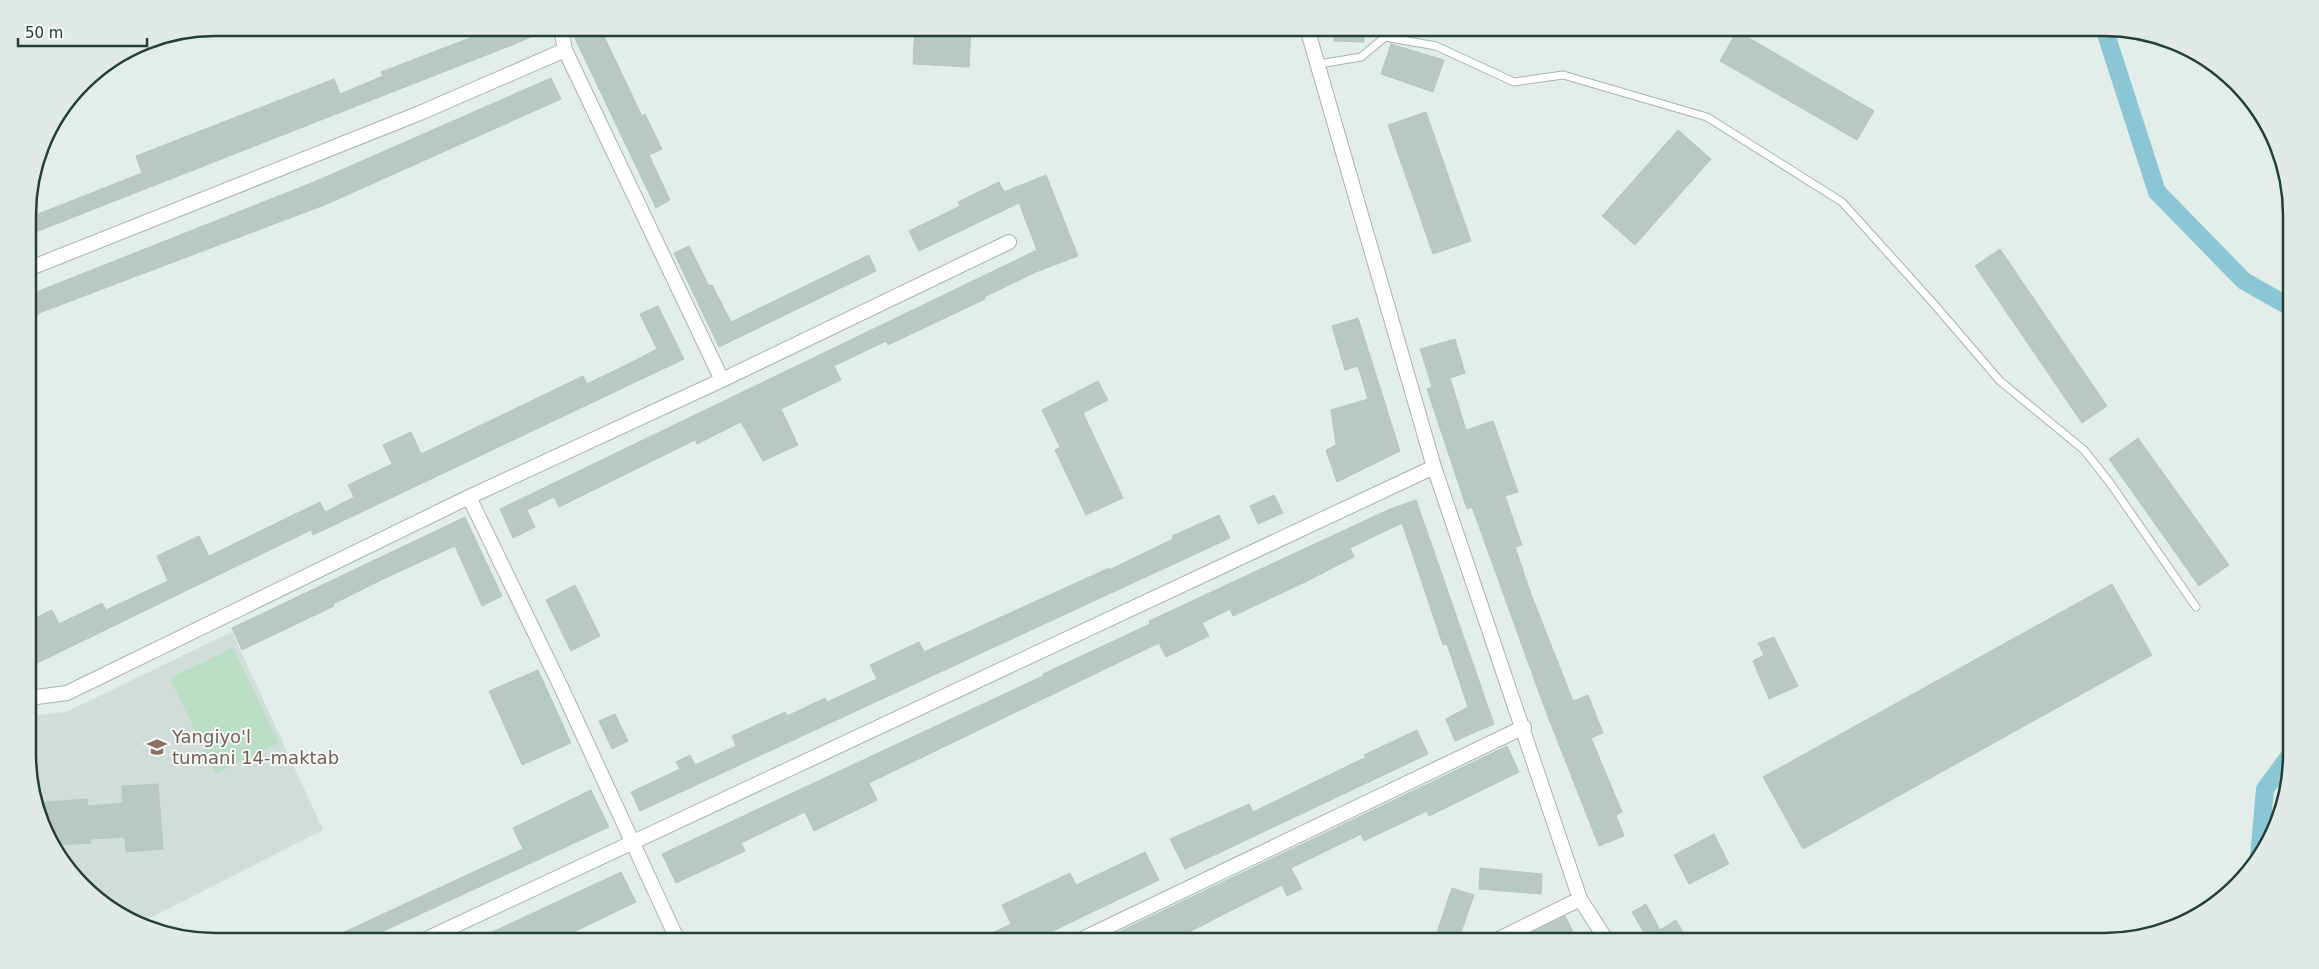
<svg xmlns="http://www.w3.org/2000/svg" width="2319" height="969" font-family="'DejaVu Sans',sans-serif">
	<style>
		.built { fill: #d1ddd8 }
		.green { fill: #bbdfc5 }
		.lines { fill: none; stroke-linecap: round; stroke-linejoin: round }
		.canal { stroke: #8ac6d3; stroke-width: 18 }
		.building { fill: #b8c8c2; stroke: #b5c7c0 }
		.service-casing { stroke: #a5b5b0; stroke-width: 9 }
		.minor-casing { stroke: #a5b5b0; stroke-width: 16 }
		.service { stroke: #fff; stroke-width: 7 }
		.minor { stroke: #fff; stroke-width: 14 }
		.labels { text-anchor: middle; stroke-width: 4; stroke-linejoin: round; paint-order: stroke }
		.education-label { font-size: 18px; fill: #785e54; stroke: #f3f9f6; text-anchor: start }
		.rim { fill: none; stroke: #223f38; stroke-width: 2.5 }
	</style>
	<rect width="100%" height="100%" fill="#e3ede9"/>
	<path class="built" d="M232 632 323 830 138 924 101 903 67 868 42 826 29 778V716L66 712Z"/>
	<path class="green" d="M233 648 279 743 216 774 170 678Z"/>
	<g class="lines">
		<path class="canal" d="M2104 28 2157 192 2244 281 2290 307
			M2259 857 2265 789 2291 754"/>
	</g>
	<path class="building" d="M496 28H552L512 45 28 235 30 196 38 214 142 173 136 156 334 79 340 94 383 76 381 72Z
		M570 28H600L642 116 645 114 662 149 649 155 670 200 656 208Z
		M915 28H971L969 67 913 64Z
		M1334 28H1364V42L1334 41Z
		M1737 31 1874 111 1857 140 1720 61Z
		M1391 44 1444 60 1433 92 1381 74Z
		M551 78 561 99 327 204 39 313 28 328V298L31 294 314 182Z
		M1426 112 1471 241 1433 254 1388 125Z
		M1678 130 1711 159 1635 245 1602 216Z
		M1046 175 1078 256 1036 272 984 297 985 299 888 345 886 341 834 366 841 380 781 409 798 445 763 461 741 422 697 444 695 440 559 507 554 497 527 510 535 527 513 538 500 509 1037 250 1019 203 919 251 909 231 960 206 958 202 999 182 1004 192Z
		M689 246 709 286 712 285 731 322 869 255 876 271 719 347 674 253Z
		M2000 249 2107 406 2082 423 1975 266Z
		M658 306 684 359 313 535 311 530 29 667V621L52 610 59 624 102 603 106 610 168 581 157 556 199 536 209 556 320 502 325 512 354 497 348 485 392 464 383 445 411 432 421 454 583 376 587 384 636 360 657 349 640 314Z
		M1358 318 1400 451 1337 482 1326 450 1336 445 1331 410 1368 399 1358 366 1345 370 1332 326Z
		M1455 339 1465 373 1450 378 1466 430 1493 421 1518 492 1505 496 1522 545 1515 547 1531 594 1573 701 1588 695 1603 733 1591 738 1622 812 1616 815 1624 836 1599 846 1545 709 1472 507 1467 509 1427 389 1432 387 1420 349Z
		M1098 381 1108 400 1083 413 1123 498 1086 515 1055 450 1060 447 1042 410Z
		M2138 438 2229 565 2199 586 2109 459Z
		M1274 495 1283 513 1258 524 1250 506Z
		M1416 500 1494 724 1455 741 1446 719 1468 707 1447 644 1443 645 1402 523 1350 548 1354 557 1305 582 1233 616 1230 609 1202 623 1209 636 1166 657 1159 643 869 783 877 800 814 831 805 812 741 843 745 851 676 883 662 854 1043 676V674L1150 624 1149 621 1192 601 1390 509Z
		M1219 515 1230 538 640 811 631 792 680 769 676 762 690 755 695 765 736 746 732 736 785 712 787 716 825 698 827 702 877 679 870 665 919 642 924 652 1109 568V570L1173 539 1172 536Z
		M465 517 502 596 482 606 455 546 379 581 333 604 334 606 242 650 232 628Z
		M2112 584 2152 655 1803 849 1763 777Z
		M575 585 600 636 571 651 546 600Z
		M1774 637 1798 686 1769 699 1753 661 1764 655 1758 643Z
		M538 670 571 743 522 765 489 691Z
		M615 714 628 741 612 749 599 721Z
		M1417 730 1428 754 1185 869 1170 839 1249 804 1253 812 1366 757 1364 755Z
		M1507 746 1519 772 1429 816 1427 811 1364 841 1361 834 1291 868 1302 889 1287 896 1282 885 1171 941H1100Z
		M158 784 163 849 126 852 125 837 90 839 91 843 53 845 42 826 36 803 87 799 88 806 123 803 122 786Z
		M591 790 609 827 362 941H325L523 849 513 828Z
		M1714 834 1729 864 1689 884 1674 855Z
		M1145 852 1159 880 1032 941H976L1011 924 1002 905 1070 873 1076 885Z
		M1480 868 1542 874 1541 894 1479 889Z
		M621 872 636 902 555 941H473Z
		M1452 888 1474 895 1458 941 1436 935Z
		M1646 904 1660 930 1676 920 1688 941H1640L1647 938 1632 912Z
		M1565 916 1578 941H1514Z"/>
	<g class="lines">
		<defs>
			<path id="service" d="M1319 64 1361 57 1385 37 1436 46 1514 82 1563 75 1707 117 1842 202 1934 304 2000 381 2084 450 2110 483 2196 607"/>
			<path id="minor" d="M561 28 565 50 722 380
				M1307 28 1434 467 1580 899 1607 941
				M28 269 420 113 565 50
				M469 497 561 687 678 941
				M29 698 67 693 469 497 722 380 1009 242
				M422 941 1434 467
				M1078 941 1524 727
				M1495 941 1580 899"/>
		</defs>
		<use href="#service" class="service-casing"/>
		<use href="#minor" class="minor-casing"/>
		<use href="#service" class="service"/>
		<use href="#minor" class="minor"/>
	</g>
	<defs>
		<symbol id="school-bare" viewBox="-9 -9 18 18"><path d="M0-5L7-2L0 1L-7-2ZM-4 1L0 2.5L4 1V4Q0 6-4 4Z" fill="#8d6e63" stroke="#f3f9f6" stroke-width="2.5" paint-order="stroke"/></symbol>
	</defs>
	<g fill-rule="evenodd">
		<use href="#school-bare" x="143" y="733" width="28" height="28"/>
	</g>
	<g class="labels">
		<g class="education-label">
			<text x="172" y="743">Yangiyo'l<tspan x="172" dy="21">tumani 14-maktab</tspan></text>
		</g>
	</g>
	<path d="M0 0H2319V969H0ZM215 36H2104A179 179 0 0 1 2283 215V754A179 179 0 0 1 2104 933H215A179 179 0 0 1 36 754V215A179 179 0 0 1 215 36Z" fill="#e2eae7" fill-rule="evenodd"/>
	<path class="rim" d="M215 36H2104A179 179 0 0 1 2283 215V754A179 179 0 0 1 2104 933H215A179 179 0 0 1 36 754V215A179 179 0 0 1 215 36Z"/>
	<path d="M18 38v8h129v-8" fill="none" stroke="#223f38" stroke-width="2.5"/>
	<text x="25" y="38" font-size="15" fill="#223f38" stroke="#f3f9f6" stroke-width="4" paint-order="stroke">50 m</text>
</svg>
